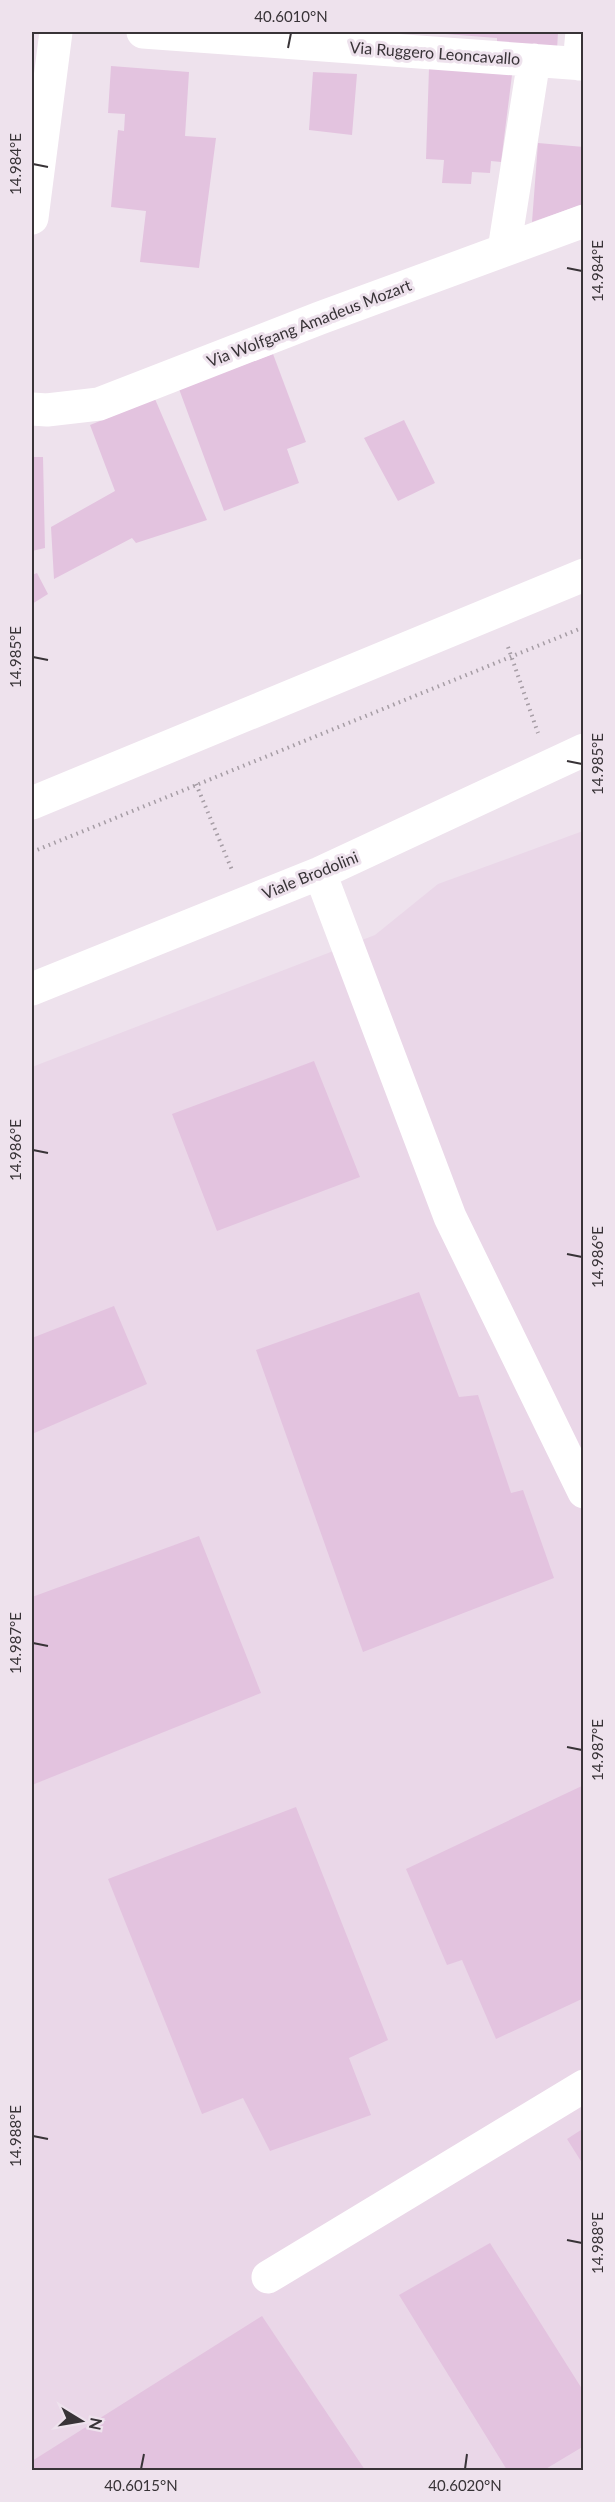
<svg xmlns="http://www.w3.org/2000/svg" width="615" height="2502" font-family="Lato,sans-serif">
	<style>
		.built { fill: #ead7e8 }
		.building { fill: #e3c3df }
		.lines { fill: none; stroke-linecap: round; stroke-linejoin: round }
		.path { stroke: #a69da5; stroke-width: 4; stroke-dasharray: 1.5 4.5; stroke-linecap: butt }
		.minor { stroke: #fff; stroke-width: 33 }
		.ticks { fill: none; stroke: #383337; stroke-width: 2 }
		.labels { text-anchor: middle; stroke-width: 6; stroke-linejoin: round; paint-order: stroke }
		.street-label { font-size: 16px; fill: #383337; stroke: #eee2ed }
		.neatline { fill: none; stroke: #383337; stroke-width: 2 }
		.ticks-label { font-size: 15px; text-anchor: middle; fill: #383337 }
	</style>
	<rect width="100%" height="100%" fill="#eee2ed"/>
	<path class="built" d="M583 831V2470H32V1067L375 935 438 884Z"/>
	<path class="building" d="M420 32H558L557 50 497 45V38Z
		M111 66 189 72 185 136 216 138 199 268 140 262 146 211 111 207 118 130 124 131 125 114 108 113Z
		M429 68 512 75 501 162 491 161 490 173 472 172 471 184 442 183 444 160 426 159Z
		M313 72 357 74 352 135 309 130Z
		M538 143 584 147V204L532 222Z
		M273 354 306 442 287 449 299 483 224 511 179 389Z
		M155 399 207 520 136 543 132 538 54 579 51 527 115 491 90 425Z
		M404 420 435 483 398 501 364 438Z
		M32 457H43L45 548 32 551Z
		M37 573 48 594 32 604V575Z
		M314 1061 360 1177 217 1231 172 1114Z
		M419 1292 459 1397 478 1395 511 1493 523 1490 554 1578 363 1652 256 1350Z
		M114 1306 147 1384 32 1434V1338Z
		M199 1536 261 1693 32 1785V1597Z
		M584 1785V1998L496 2039 462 1960 447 1965 406 1869Z
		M296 1807 388 2040 349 2058 371 2115 270 2151 243 2098 202 2114 108 1879Z
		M584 2128V2166L567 2139Z
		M490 2243 584 2392V2446L544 2470H507L399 2295Z
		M262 2316 365 2470H32V2461Z"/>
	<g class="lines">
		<path class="path" d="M508 647 538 733
			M196 784 232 870
			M32 852 584 627"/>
		<path class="minor" d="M143 32 584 64
			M579 64 582 32
			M32 218 56 32
			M504 250 534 60
			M32 409 47 410 99 404 320 318 584 221
			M32 803 584 575
			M320 873 450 1217 584 1492
			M32 989 320 873 584 750
			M268 2277 584 2086"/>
	</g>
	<path class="ticks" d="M288 48 291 33M33 164 48 167M567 268 582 271M33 657 48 660M567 761 582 764M33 1150 48 1153M567 1254 582 1257M33 1643 48 1646M567 1747 582 1750M33 2136 48 2139M567 2240 582 2243M141 2469 144 2454M465 2469 467 2454"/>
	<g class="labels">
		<g class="street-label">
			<text transform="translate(435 53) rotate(4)" y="6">Via Ruggero Leoncavallo</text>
			<text transform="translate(309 323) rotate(-21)" y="6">Via Wolfgang Amadeus Mozart</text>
			<text transform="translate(310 875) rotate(-22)" y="6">Viale Brodolini</text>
		</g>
	</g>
	<rect width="615" height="2502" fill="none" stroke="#eee2ed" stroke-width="66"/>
	<g transform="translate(81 2421) rotate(101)" stroke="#eee2ed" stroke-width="4.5" paint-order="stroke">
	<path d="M0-4.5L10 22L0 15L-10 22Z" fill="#383337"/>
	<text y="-9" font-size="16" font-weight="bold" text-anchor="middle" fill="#383337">N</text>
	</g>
	<rect x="33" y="33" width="549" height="2436" class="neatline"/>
	<g class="ticks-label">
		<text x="291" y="22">40.6010°N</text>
		<text transform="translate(16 164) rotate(-90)" y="5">14.984°E</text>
		<text transform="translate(598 271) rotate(-90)" y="5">14.984°E</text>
		<text transform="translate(16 657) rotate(-90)" y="5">14.985°E</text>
		<text transform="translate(598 764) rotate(-90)" y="5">14.985°E</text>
		<text transform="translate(16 1150) rotate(-90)" y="5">14.986°E</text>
		<text transform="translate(598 1257) rotate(-90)" y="5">14.986°E</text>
		<text transform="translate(16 1643) rotate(-90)" y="5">14.987°E</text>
		<text transform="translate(598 1750) rotate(-90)" y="5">14.987°E</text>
		<text transform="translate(16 2136) rotate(-90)" y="5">14.988°E</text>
		<text transform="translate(598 2243) rotate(-90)" y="5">14.988°E</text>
		<text x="141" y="2491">40.6015°N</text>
		<text x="465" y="2491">40.6020°N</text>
	</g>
</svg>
